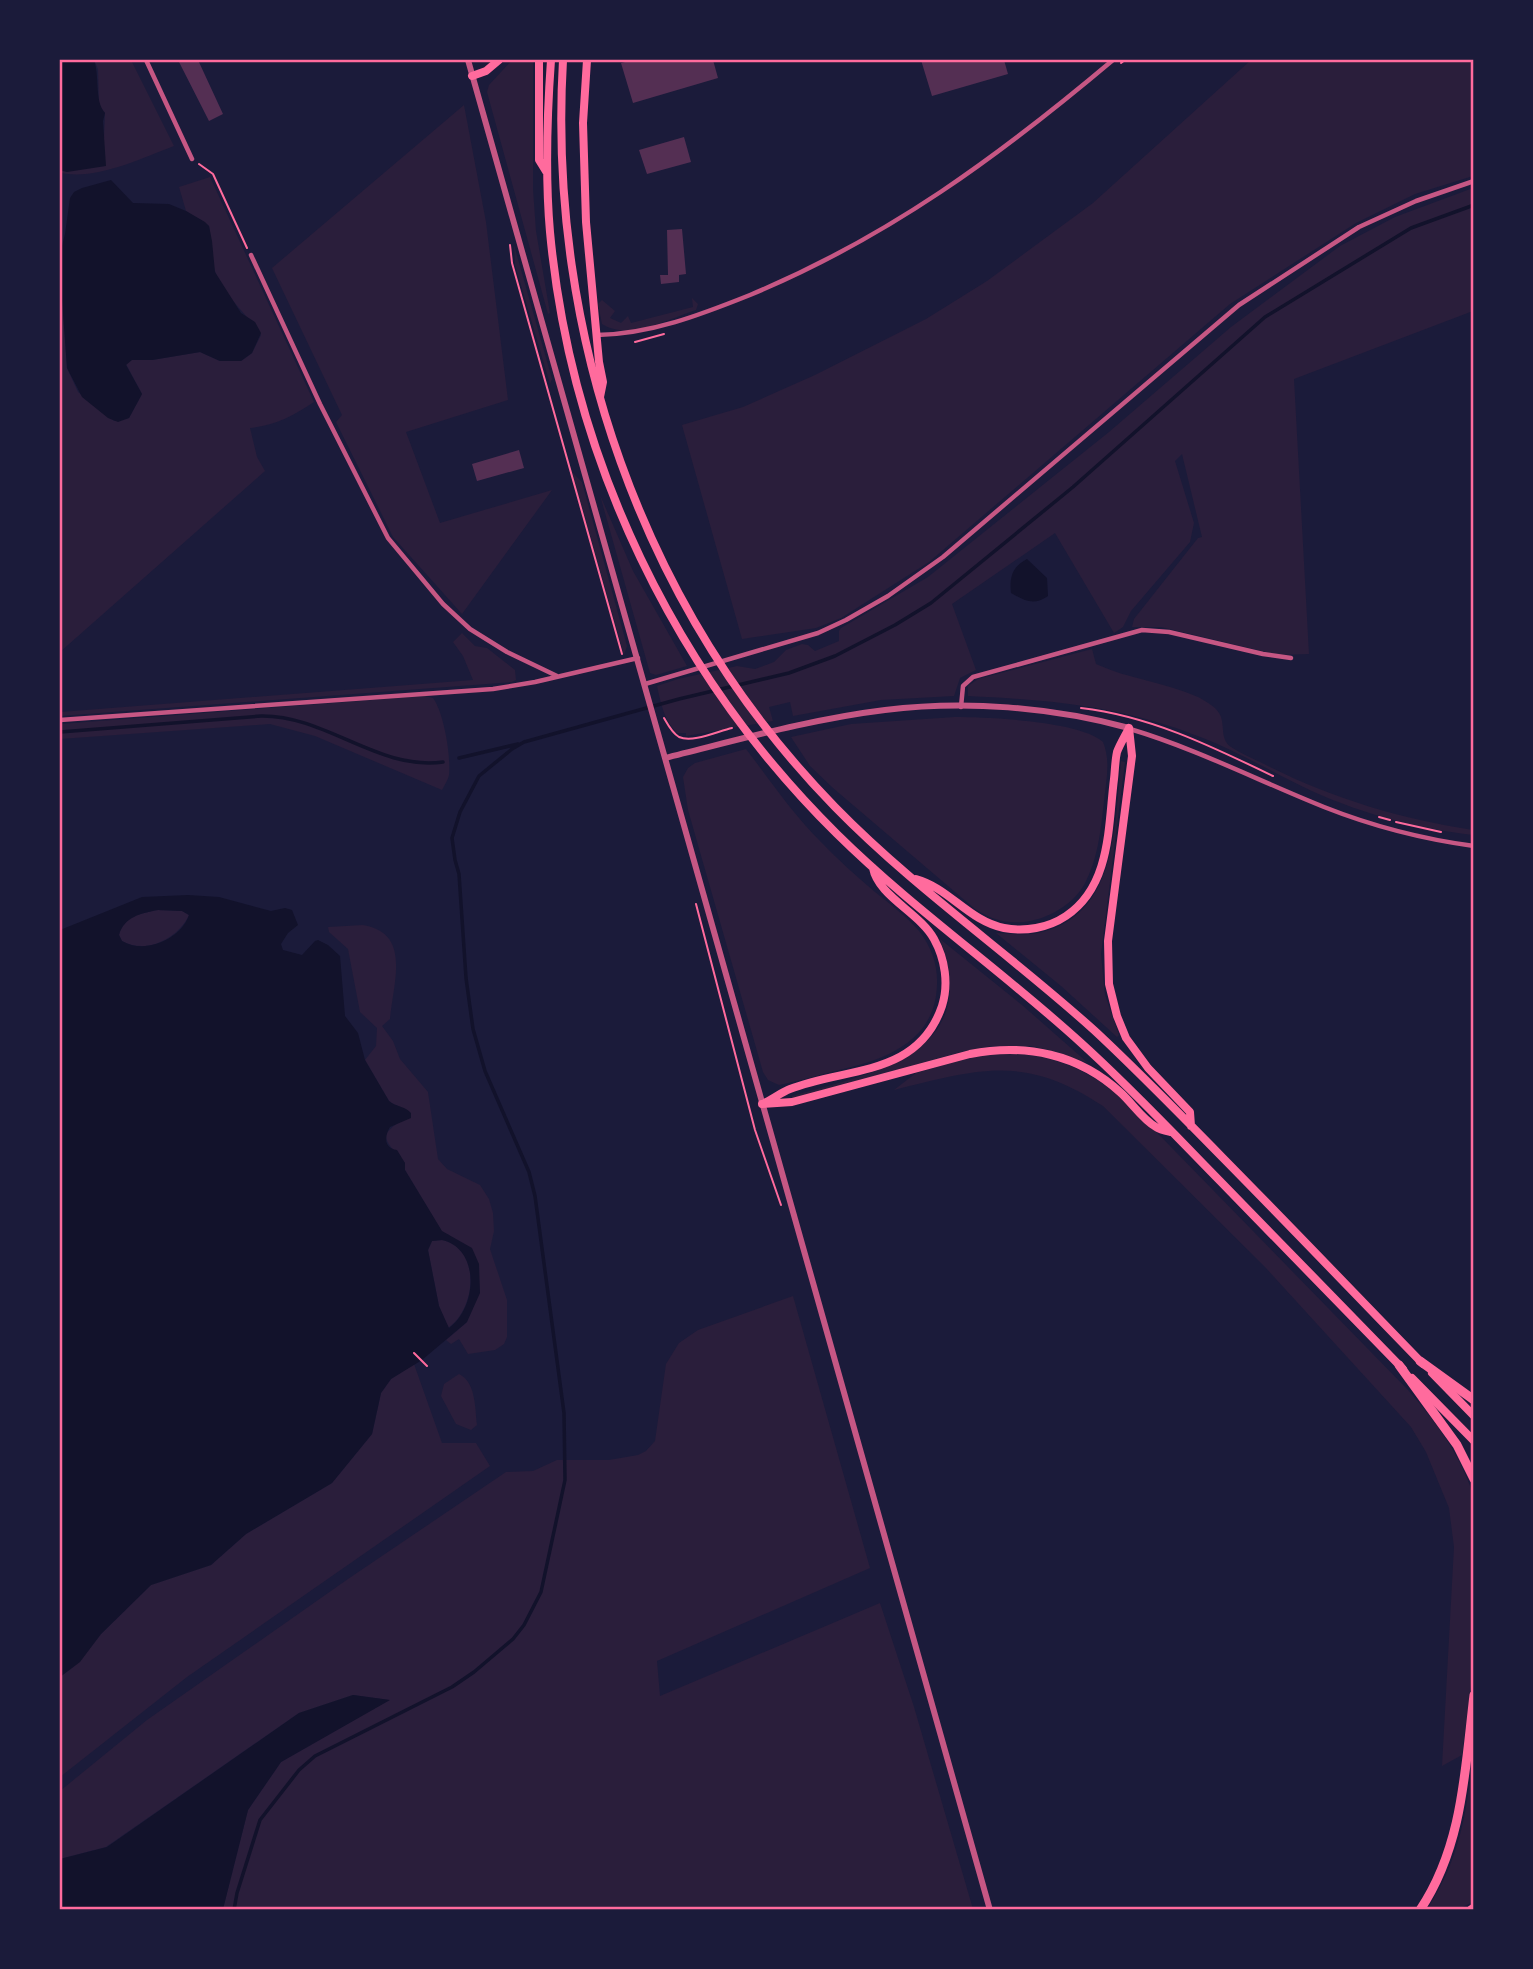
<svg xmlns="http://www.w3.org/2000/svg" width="1533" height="1969" font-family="Merriweather,serif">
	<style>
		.green { fill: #2a1e3b }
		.water { fill: #12122b; fill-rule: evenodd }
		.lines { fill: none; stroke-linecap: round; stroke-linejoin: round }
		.stream { stroke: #12122b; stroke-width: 3.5 }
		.building { fill: #542f53 }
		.path { stroke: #ff6b9d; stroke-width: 2 }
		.minor { stroke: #c65784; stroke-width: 4.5 }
		.tertiary { stroke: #c65784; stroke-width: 6 }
		.trunk { stroke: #ff6b9d; stroke-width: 8 }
		.motorway { stroke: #ff6b9d; stroke-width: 9 }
		.neatline { fill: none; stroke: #ff6b9d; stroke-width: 2.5 }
	</style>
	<rect width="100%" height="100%" fill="#1b1b3a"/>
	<path class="green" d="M94 60H131L174 146C139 159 98 180 60 173V170L67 172 104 138 105 113 99 105 98 69Z
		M512 60H533V189L536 231 550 313 548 314 487 92 489 85Z
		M1251 60H1473V176L1415 194 1356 223 1230 304 929 562 841 618 816 628 742 639 682 425 743 407 815 375 926 319 987 281 1093 203Z
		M464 105 486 222 508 400 406 432 440 523 552 490 462 614 393 537 336 422 342 415 272 268Z
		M210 177 314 402C293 416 276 425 250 428L257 457 265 471 60 652V258L67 368 78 392 114 421 129 418 142 394 126 364 132 359 152 360 200 352 220 361H241L252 353 261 335C249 316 222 294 215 271 211 258 212 240 209 226L186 211 179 187Z
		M1473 188V311L1294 379 1309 654 1278 655 1161 627H1132L1134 619 1198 538 1202 537 1182 454 1175 461 1194 523 1190 542 1131 611 1123 627 1114 633 1055 533 952 604 976 670 960 678 954 696 881 700 793 716 790 702 769 707 773 721 686 736V733H677C664 720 661 704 657 686L678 679 737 666 755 669 774 662 786 650 802 644 808 645 815 651 839 641V631L841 628 928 577 1109 432 1231 327 1340 246 1395 217Z
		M514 245 552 379 550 384 515 265Z
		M692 298 698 304 696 310C668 319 629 341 602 324L598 304 602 300 615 311 610 318 621 323 628 316 631 323 693 307Z
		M572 472 582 482 627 646 624 655Z
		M600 495 633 571 687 666 656 675 650 673Z
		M462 633 475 646 487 648 515 670 516 680 512 682 60 716V712L473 680 463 656 453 642Z
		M1092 649 1096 664C1128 679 1165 682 1198 697 1205 701 1215 706 1219 713 1226 724 1219 739 1231 747 1243 755 1257 760 1270 767 1334 799 1402 819 1473 830V835C1420 829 1363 814 1314 792 1277 775 1241 753 1203 738 1123 706 1053 700 968 696V686L978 679Z
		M425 696 433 698C444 713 451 756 449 775 448 780 444 786 442 790L315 736 270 724 60 739V724Z
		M955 717C987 717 1081 721 1103 742 1111 761 1106 781 1104 801 1101 829 1098 860 1084 885 1070 909 1037 925 1010 922 997 921 986 916 975 909L833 788 810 766 791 737 851 724Z
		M746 749C770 780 792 813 820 841 837 859 856 876 875 892 890 904 906 916 919 931 931 946 938 965 937 985 935 1045 880 1061 831 1072 814 1077 797 1081 779 1085L768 1080 763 1072 688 810 683 777 688 768 695 763Z
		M1121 761 1125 762 1101 954 1105 995 1119 1035 1117 1037 1061 986 996 933C1008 933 1023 936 1038 933 1118 916 1114 826 1121 761Z
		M158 910 182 911 189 915C179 938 146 955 122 941L119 935C123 917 141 913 158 910Z
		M363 925C412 933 393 983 390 1019L382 1026 393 1041 400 1059 428 1092 438 1159 447 1169 480 1185 489 1199 493 1213 494 1231 490 1249 507 1300V1337L504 1344 495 1350 468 1354 459 1339 451 1344 446 1340 467 1322 479 1264 449 1235 442 1232 405 1170V1163C380 1135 378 1136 411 1114 405 1106 396 1107 389 1101L365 1060 376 1046 377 1028 360 1012 348 949 329 932 328 927Z
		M940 939 1022 1005 1088 1063 1053 1051 1031 1046H992L961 1052 792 1099V1096C875 1072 983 1055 940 939Z
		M998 1053C1056 1054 1089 1069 1132 1107L1408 1390C1437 1423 1459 1453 1473 1494L1474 1661 1462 1755 1442 1766 1454 1547 1449 1508 1426 1452 1411 1427 1265 1267 1103 1106C1025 1054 979 1069 894 1090L916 1073 976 1056Z
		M442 1240C482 1249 476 1309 448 1328L439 1306 428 1250 432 1241Z
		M793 1296 870 1568 657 1661 660 1696 880 1603 914 1707 973 1909H223L248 1810 281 1762 389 1700 353 1695 299 1713 106 1847 60 1859V1791L147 1720 348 1579 506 1472 533 1471 557 1460H609L638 1455 646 1451 655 1441 666 1364 679 1343 698 1330Z
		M414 1364 442 1443H476L490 1466 187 1677 60 1777V1677L79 1662 101 1634 151 1585 211 1565 246 1534 332 1483 372 1434 381 1393 391 1379Z
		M459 1374C476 1382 475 1408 477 1425L471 1430 456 1424 441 1396 444 1384Z
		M1473 1750V1902L1458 1909H1427C1460 1860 1468 1808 1473 1750Z"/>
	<path class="water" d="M60 60H94C100 77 94 100 105 113L103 121 106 166 67 172 60 170Z
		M111 180 133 203 169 204 186 211 205 222 209 226 212 241 215 272 241 313 255 322 261 333 252 353 241 361H220L200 352 152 360H132L126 365 142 394 129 418 118 422 108 418 82 397 67 368 60 273 61 250 65 234 70 198 74 192 82 188Z
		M1027 559 1047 578 1048 596C1034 606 1025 601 1011 593 1009 577 1013 566 1027 559Z
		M188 895 219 897 271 911 285 908 292 910 298 925 288 933 281 944 283 950 302 955 315 941 318 940 328 945 340 956 345 1016 358 1033 365 1060 389 1101C396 1107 405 1106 411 1113V1118L390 1127C384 1137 384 1148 397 1150L405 1163V1170L442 1231 472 1248 479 1264 480 1293 467 1322 422 1360 391 1379 381 1393 372 1434 332 1483 246 1534 211 1565 151 1585 101 1634 80 1662 60 1677V930L142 897ZM158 910 182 911 189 915C181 939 145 955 122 941L119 935C124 917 141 913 158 910ZM442 1240C481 1249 477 1308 449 1328L439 1306 428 1250 432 1241Z
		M353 1695 390 1700 281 1762 248 1810 223 1909H60V1859L107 1847 299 1713Z"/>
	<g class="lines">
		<path class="stream" d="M60 732 261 716C326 715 378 771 443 762
			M459 758 518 744
			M234 1910 237 1893 260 1820 299 1770 315 1756 452 1687 474 1672 513 1639 524 1625 541 1592 565 1480 564 1413 535 1196 529 1172 485 1071 473 1029 466 978 459 874 455 860 452 838 460 812 479 776 512 749 524 742 679 699 789 673 835 656 895 625 931 603 1073 487 1265 317 1411 228 1474 205"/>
	</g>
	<path class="building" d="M178 60H198L223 114 209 121Z
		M633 60H713L718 78 633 103 621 63Z
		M921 60H1004L1008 74 932 96Z
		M684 137 691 162 647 174 639 150Z
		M682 229 686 274 679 275V282L661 284 660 275H668L667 230Z
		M519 450 524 468 477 481 472 464Z"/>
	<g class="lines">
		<path class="path" d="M1121 63 1125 60
			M199 164 213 174 247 248
			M510 245 512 263 622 654
			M635 342 664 334
			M1081 708C1150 716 1211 746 1273 776
			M664 718C668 725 672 733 679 737 693 743 718 731 732 728
			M1379 817 1390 820
			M1396 822 1441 832
			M696 904 755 1130 781 1205
			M414 1353 427 1366"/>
		<path class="minor" d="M146 60 192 159
			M251 255 320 404 388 538 443 604 470 629 507 652 557 676
			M597 335C651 334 700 315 750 295 889 237 999 156 1113 60
			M645 684 818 633 846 620 888 596 943 557 1239 305 1359 227 1416 201 1474 181
			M961 707 963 686 973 677 1142 630 1169 632 1263 654 1291 658
			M60 720 493 689 535 682 638 658
			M1130 729C1197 749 1259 781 1324 807 1372 826 1422 839 1474 846"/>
		<path class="tertiary" d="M468 60 990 1910
			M665 758C738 740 811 719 885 710 965 700 1052 707 1129 728"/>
		<path class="trunk" d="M539 60V160L547 173
			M551 60C547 116 545 175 550 232 571 459 675 674 837 834 913 909 1001 970 1080 1042 1129 1086 1174 1134 1220 1181 1281 1243 1342 1306 1403 1369
			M563 60C547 334 642 609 835 807 915 889 1010 954 1095 1031 1139 1072 1181 1115 1223 1158 1290 1226 1356 1295 1423 1364
			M587 60 583 123 586 222 599 362 603 382 600 397
			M472 76 486 71 499 60
			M1129 728 1132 756 1108 941 1109 984 1117 1016 1126 1038 1148 1068 1190 1112 1191 1126
			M916 879C949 888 969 921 1004 928 1025 932 1048 928 1066 916 1111 886 1108 827 1114 779 1115 771 1115 761 1117 752 1120 744 1125 736 1129 728
			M766 1102C774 1098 782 1092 790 1089 846 1067 918 1077 942 1006 949 984 945 959 934 939 920 913 878 896 873 868
			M762 1104 792 1102 970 1054C1025 1043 1079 1054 1121 1093 1132 1103 1143 1120 1156 1127 1160 1130 1166 1131 1171 1132
			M1432 1373 1474 1416
			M1412 1378 1474 1441"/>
		<path class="motorway" d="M1420 1361 1474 1400
			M1399 1365 1457 1445 1474 1479
			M1420 1910C1463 1846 1465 1769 1474 1695
			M1471 1910 1474 1908"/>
	</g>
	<rect width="1533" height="1969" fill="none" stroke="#1b1b3a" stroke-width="122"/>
	<rect x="61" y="61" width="1411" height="1847" class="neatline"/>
</svg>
